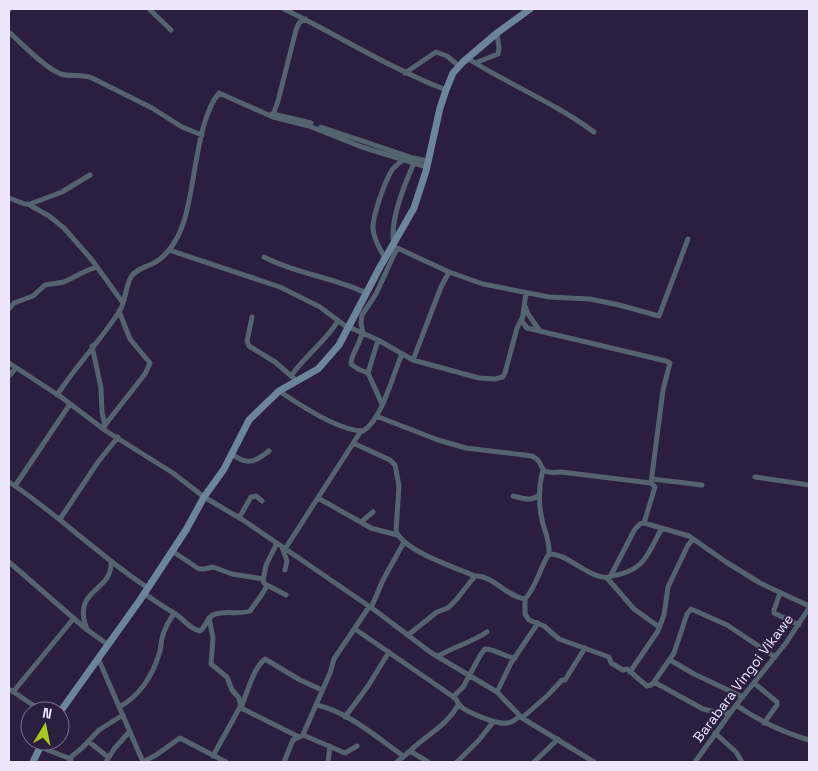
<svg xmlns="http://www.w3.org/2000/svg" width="818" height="771" font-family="'Space Grotesk',sans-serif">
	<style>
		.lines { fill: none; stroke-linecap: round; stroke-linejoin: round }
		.street { stroke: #536370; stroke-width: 5 }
		.secondary { stroke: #6b8699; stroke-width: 7 }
		.labels { text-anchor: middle; stroke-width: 4; stroke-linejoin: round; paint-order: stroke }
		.street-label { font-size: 14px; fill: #eee6fd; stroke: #2b1e3f }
	</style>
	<rect width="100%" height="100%" fill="#2b1e3f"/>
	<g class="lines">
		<path class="street" d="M149 9 171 30
			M284 9C338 35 389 68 446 90
			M9 10V9
			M9 32C21 43 46 69 61 74 71 77 81 74 92 78L152 108 182 127 202 135
			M467 58C508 84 555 103 594 132
			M475 63 498 54 499 48 497 33
			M405 73 436 52 447 56 459 66
			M273 114 311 123
			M271 115 274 112 278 101 296 30 299 23 305 19
			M321 127 413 158 428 161
			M9 198 25 204H30L62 192 90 175
			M28 204 49 216 64 228 92 260 123 303
			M394 244C389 223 405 183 414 163
			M393 246 449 272 483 284 549 297 590 299 619 305 659 316 688 239
			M169 250 280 287 320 307 348 328
			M264 257C296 274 333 277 366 293
			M385 258C380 249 374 240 373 229 372 217 385 181 392 170 395 166 399 163 403 160
			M526 293 522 321 527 328 666 361 670 363 663 390 651 483
			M525 306 528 314 540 331
			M9 309 14 303 33 296 45 285 64 282 88 270 97 267
			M252 317 247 341 249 346 275 362 297 381
			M349 327 378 340 413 360 479 378 495 379 503 377 505 373 517 328 523 316
			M362 332C361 344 351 353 351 364L358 369 368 373 382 404
			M363 333 361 323 362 315 376 294 397 248
			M92 346 101 388 102 412 105 426
			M413 360 441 287 449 272
			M9 363 61 397 106 431 173 473 204 497 243 520 287 550 376 611 430 652 497 692 522 718 594 762
			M368 373 378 340
			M9 376 16 368
			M291 376C305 356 325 342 338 321
			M279 391C298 404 340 431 363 431 382 420 393 374 402 354
			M57 395C76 366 100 341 119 312 126 302 125 287 131 277 136 269 146 267 154 263 169 255 179 237 184 221 195 188 197 118 219 93L273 117 309 126 362 147 427 167
			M376 416 438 440 466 448 532 456C548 463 533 475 561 472L651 483 655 487 644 523
			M105 425 145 374 150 363 130 339 119 311
			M353 443 390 460 395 465 399 486 396 531C404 551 454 567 475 576
			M232 454C247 466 255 462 269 451
			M543 469C538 489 538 505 543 524 546 534 550 543 549 554
			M755 477 809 485
			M652 479 702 485
			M9 482C58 514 99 556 148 588
			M15 486 70 404
			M513 496C522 498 531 502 539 495
			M318 498 371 528 397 535
			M239 518 251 497 256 496 262 501
			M60 519 98 462 118 437
			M361 522 373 512
			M277 543 266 565 263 581 265 584 286 595
			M282 547 287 561 285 570
			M285 549 361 431
			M172 551 199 569H204L213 567 232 574 263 579
			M9 562 86 629 107 644
			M611 576C645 571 647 555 662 528
			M607 578 634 609 659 627
			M144 593C154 601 164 607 174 613 184 619 189 629 200 631 206 627 206 619 213 615 224 610 238 615 250 611 256 602 263 595 267 585
			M780 593 774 610V613L799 625
			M525 599V614L529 620 544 626 559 639 609 657 611 663 623 670 627 669 647 686 651 685 654 682 674 653 687 614 691 609 727 625 775 657
			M371 608 383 580 404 542
			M209 618 213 638 211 664 227 677 232 690 239 698 241 708 299 737
			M87 629C71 589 112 592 111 563
			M355 629 455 698C457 700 458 703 459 705 466 712 497 725 507 723 512 723 516 719 520 716
			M408 635 437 612 448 608 456 600 475 576C491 574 507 597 525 599 536 588 540 567 549 554 568 553 591 581 610 577L635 529 640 524 644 523 689 536 726 562 760 583 809 606
			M438 656C454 647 472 642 487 632
			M98 658 143 762
			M670 660 694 674 743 697
			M630 672 658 631 664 615 668 587 688 545 693 539
			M654 682 703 709 720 713 731 712
			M754 683 777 702V705L764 723
			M9 689 42 711
			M13 692 74 618
			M497 692 511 663 538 623
			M453 697 463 687 481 654 485 649C496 649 504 657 515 658
			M316 705C347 711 378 738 403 756
			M736 705C759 721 782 732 809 740
			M119 707C139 697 153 675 159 654 161 649 161 643 162 638 164 629 169 621 174 613
			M241 708C246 695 254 667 265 659L300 680 322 690
			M345 717 368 686 389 652
			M522 718 548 695 562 680H565L585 648
			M60 728 66 732
			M715 733 736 752 742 762
			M303 735 345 753 357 746
			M88 741 108 757
			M40 747 71 759
			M410 751C428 733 445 728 459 704
			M213 756 240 707
			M69 762 72 756 82 748 99 730 123 715
			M106 762 114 749 130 731
			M143 762 156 755 180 738 226 762
			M284 762 293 740 303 735 305 730 330 673 334 659 369 607
			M328 762 330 746
			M397 762 410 751 428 762
			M457 762 479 740 493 722
			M534 762 558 739
			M695 762 736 705 786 643 809 608"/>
		<path class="secondary" d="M60 712 140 600 186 530 204 497 224 469 249 420 279 391 318 369 339 345 380 267 414 208 426 171 440 108 446 90 453 73 463 62 497 33 530 9
			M33 762 43 741"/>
	</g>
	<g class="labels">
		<g class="street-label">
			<text transform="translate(743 678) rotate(-53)" y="5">Barabara Vingoi Vikawe</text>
		</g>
	</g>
	<rect width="818" height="771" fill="none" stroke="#eee6fd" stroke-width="20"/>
	<g transform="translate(45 726) rotate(10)"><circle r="24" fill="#2b1e3f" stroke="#796e8b"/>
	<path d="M0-4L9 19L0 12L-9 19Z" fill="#a7c81f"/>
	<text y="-8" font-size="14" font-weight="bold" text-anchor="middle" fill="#eee6fd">N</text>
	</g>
</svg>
